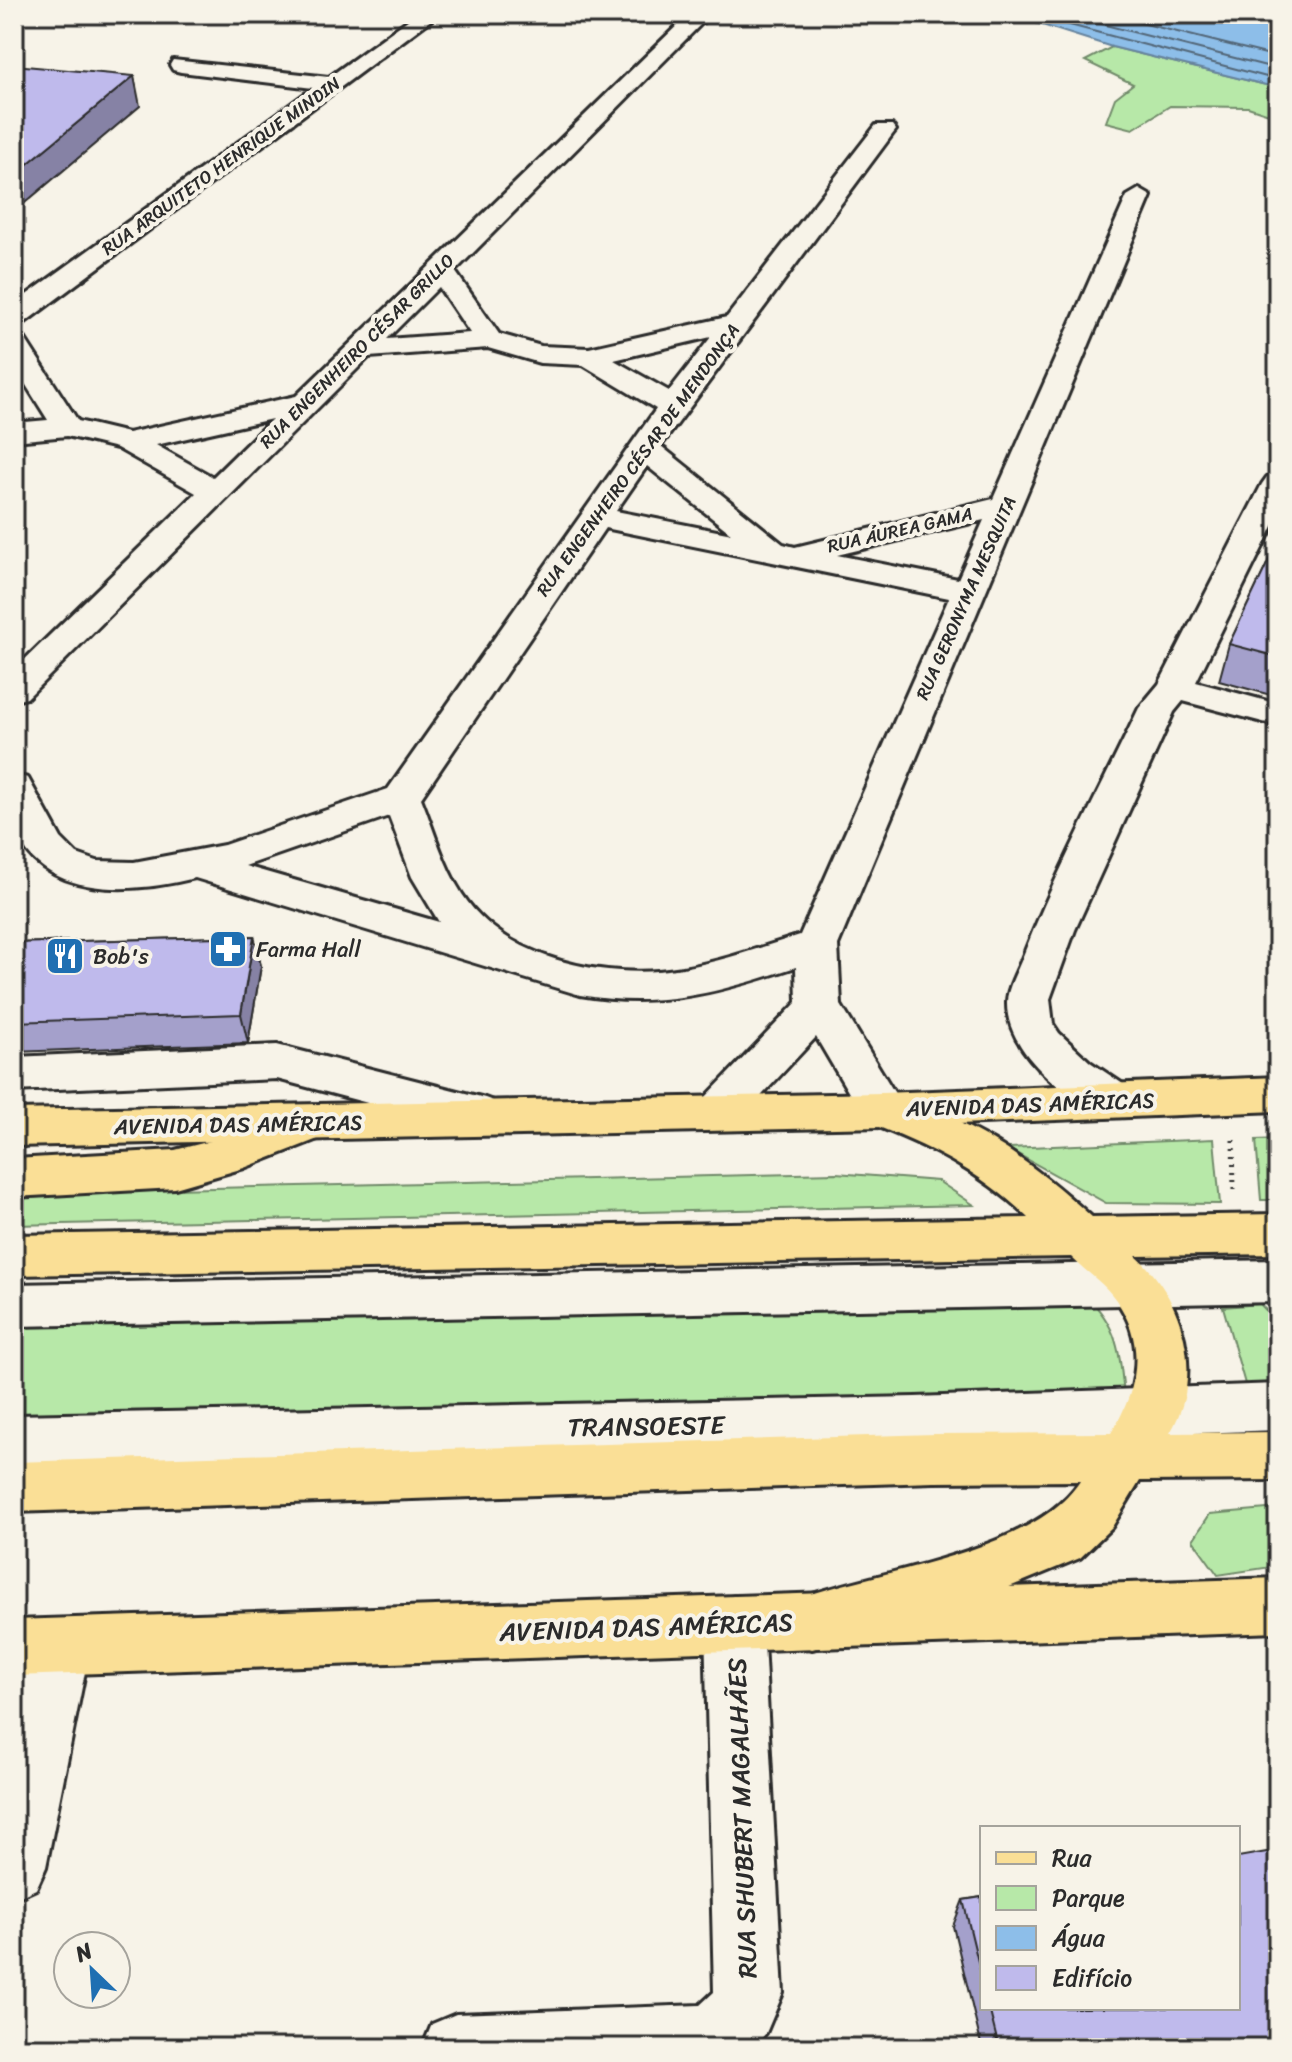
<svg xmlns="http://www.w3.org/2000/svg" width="1292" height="2062" font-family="Sriracha,sans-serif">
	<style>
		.green { fill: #b7e8a8; stroke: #718a6a; stroke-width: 2 }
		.water { fill: #8dbee9; stroke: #66839d; stroke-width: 2 }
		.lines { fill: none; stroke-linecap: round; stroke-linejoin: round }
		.shore { stroke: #526677; stroke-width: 2 }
		.minor-casing { stroke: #2b2b2b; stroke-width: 6 }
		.major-casing { stroke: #2b2b2b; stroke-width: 6 }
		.highway-casing { stroke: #2b2b2b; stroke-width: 6 }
		.path { stroke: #2b2b2b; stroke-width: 5; stroke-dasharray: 2 6; stroke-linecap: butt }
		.minor { fill: #f7f3e8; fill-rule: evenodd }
		.major { fill: #fadf96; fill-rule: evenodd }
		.highway { fill: #fadf96; fill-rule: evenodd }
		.wall { fill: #a4a0cb; stroke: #2b2b2b; stroke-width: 2 }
		.shaded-wall { fill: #8682a5; stroke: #2b2b2b; stroke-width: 2 }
		.building { fill: #bfbaec; stroke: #2b2b2b; stroke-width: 2 }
		.labels { text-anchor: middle; stroke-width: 8; stroke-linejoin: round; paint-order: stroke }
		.far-street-label { font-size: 18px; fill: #2b2b2b; stroke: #f7f3e8 }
		.poi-label { font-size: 22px; fill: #2b2b2b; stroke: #f7f3e8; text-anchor: start }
		.street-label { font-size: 22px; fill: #2b2b2b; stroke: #f7f3e8 }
		.near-street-label { font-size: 26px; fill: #2b2b2b; stroke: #f7f3e8 }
	</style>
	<rect width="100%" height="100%" fill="#f7f3e8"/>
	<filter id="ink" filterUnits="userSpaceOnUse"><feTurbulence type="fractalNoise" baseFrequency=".0125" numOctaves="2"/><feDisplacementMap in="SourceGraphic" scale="16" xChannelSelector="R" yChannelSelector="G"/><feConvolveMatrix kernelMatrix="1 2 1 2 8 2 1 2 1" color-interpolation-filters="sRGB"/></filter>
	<g filter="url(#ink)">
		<path class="green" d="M1112 47 1278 88V117L1248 107 1170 106 1133 129 1106 122 1115 98 1133 84 1085 61Z
			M1214 1139 1220 1204 1106 1203 1007 1148Z
			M1278 1139V1200H1261L1256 1140Z
			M836 1173 938 1181 974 1205 14 1225V1198L53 1192Z
			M1078 1289C1117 1321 1119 1347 1124 1394L14 1420V1311Z
			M1260 1304 1278 1323V1396L1249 1398 1223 1307Z
			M1278 1508V1566L1218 1575 1193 1540 1210 1514Z"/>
		<path class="water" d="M1007 14H1278V88L1112 47Z"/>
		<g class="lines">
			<path class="shore" d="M1028 14 1278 80
				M1062 14 1278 69
				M1105 14 1278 57"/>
			<defs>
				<path id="minor" d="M416 14H439L24 323 14 325V304L313 88 181 72 173 70 170 65 173 60 329 77Z
					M689 14H711L455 271 499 334 541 346 589 348 727 317 876 125H892L896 130 892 135 661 446 783 544 795 547 993 499 1127 196 1139 189 1151 196 838 945 841 1005 905 1110 898 1122 882 1127 866 1122 816 1037 735 1124 719 1129 703 1124 696 1112 703 1100 797 1002 796 967C720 992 661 1009 580 995L195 878C134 893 43 901 15 830 10 815 14 791 14 775L28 778 61 838 77 854 97 861 134 862 224 845 388 789 656 409 583 365 540 363 488 348 369 357 27 698 14 701V670L196 493 117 448 67 436 14 441V423L48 420 14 366V335L24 337 78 421 128 433 296 396ZM439 287 470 333 387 339ZM711 337 669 391 614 360ZM272 419 213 477 156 445ZM647 466 732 534 616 511ZM984 520 958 579 837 555ZM605 528 949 598 800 935C762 947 723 961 683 968 608 981 506 961 462 894 443 865 434 830 421 798ZM389 816 412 877 439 922 245 866Z
					M1278 475V516L1196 682 1278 704V726L1183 701 1174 712 1075 930 1050 999 1053 1024 1059 1033 1090 1062 1129 1088 1136 1100 1129 1112C1102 1121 1081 1103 1059 1087 1034 1067 1006 1036 1007 1002 1007 988 1018 970 1023 956 1056 872 1100 790 1139 708L1159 684 1262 484 1267 477Z
					M277 1045 485 1098 501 1104 508 1116 501 1128 485 1134 277 1079 14 1091V1057Z
					M1278 1260V1302L14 1326V1284Z
					M1278 1384V1430L915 1443 14 1463V1415L915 1397Z
					M734 1596 754 1604 763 1624 783 1993 766 2033 753 2048H422L432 2024 456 2014 700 2005 714 1992 705 1624 714 1604Z
					M61 1619 82 1627 90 1647 46 1867 36 1889 14 1899C14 1808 4 1712 40 1627Z"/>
				<path id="major" d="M1278 1077V1111L882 1127 14 1146V1110L882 1093Z
					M1278 1578V1632L14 1676V1620Z"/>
				<path id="highway" d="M882 1093C974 1122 1021 1153 1092 1217L1278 1214V1254L1136 1256C1184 1299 1205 1375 1170 1433L1278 1432V1480L1140 1481 1112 1527 1080 1558 975 1601 812 1649 792 1641 783 1621 792 1601C872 1570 1032 1555 1080 1481L934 1482 14 1512V1462L934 1434 1111 1433C1138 1391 1147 1343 1116 1300 1105 1284 1085 1271 1071 1257L14 1275V1235L1029 1218C978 1170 931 1147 866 1122L859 1110 866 1098Z
					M307 1106 323 1111 330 1124 323 1137 244 1168 175 1188 14 1197V1159L175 1150 219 1139Z"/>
			</defs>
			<use href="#minor" class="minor-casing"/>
			<use href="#major" class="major-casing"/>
			<use href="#highway" class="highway-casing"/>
			<path class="path" d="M1233 1140 1234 1190"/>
			<use href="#minor" class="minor"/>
			<use href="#major" class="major"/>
			<use href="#highway" class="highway"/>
		</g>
		<path class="wall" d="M1278 541V697L1219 681 1229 644Z
			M254 936 261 966 248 1043 14 1052V943Z
			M982 1897V2008H1238L1278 2048H982L953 1926 963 1900Z"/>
		<path class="shaded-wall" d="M134 76 140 106 14 212V175Z
			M254 936 261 966 248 1043 241 1014Z"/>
		<path class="building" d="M14 65 134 76 14 175Z
			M1278 541V657L1229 644Z
			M254 936 241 1014 14 1022V943Z
			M1278 1850V2048H999L989 2008H1238V1857Z
			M982 1897V1978L963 1900Z"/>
	</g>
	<defs>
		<symbol id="pharmacy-square" viewBox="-11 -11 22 22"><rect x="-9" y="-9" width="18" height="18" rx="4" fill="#1f6fb2" stroke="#f7f3e8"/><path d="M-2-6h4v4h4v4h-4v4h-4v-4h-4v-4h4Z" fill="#fff"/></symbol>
		<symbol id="restaurant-square" viewBox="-11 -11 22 22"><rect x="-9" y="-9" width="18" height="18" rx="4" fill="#1f6fb2" stroke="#f7f3e8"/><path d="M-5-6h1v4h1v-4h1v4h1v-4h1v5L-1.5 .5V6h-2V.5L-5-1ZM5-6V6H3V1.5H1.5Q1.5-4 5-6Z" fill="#fff"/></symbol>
	</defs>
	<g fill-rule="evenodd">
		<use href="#pharmacy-square" x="206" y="927" width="44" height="44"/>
		<use href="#restaurant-square" x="43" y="934" width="44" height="44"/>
	</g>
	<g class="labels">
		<g class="far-street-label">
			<text transform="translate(221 166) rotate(-36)" y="6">RUA ARQUITETO HENRIQUE MINDIN</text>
			<text transform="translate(357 351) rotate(-45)" y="6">RUA ENGENHEIRO CÉSAR GRILLO</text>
			<text transform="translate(638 460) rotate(-54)" y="6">RUA ENGENHEIRO CÉSAR DE MENDONÇA</text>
			<text transform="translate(900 530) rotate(-13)" y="6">RUA ÁUREA GAMA</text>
			<text transform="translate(966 598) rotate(-66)" y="6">RUA GERONYMA MESQUITA</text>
		</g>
		<g class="poi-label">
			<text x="256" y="957">Farma Hall</text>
			<text x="93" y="964">Bob's</text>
		</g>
		<g class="street-label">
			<text transform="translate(1030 1104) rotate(-2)" y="8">AVENIDA DAS AMÉRICAS</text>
			<text transform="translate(238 1124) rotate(-1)" y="8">AVENIDA DAS AMÉRICAS</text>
		</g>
		<g class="near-street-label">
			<text transform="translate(646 1426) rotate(-1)" y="9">TRANSOESTE</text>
			<text transform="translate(646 1627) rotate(-2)" y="9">AVENIDA DAS AMÉRICAS</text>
			<text transform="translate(742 1818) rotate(-92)" y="9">RUA SHUBERT MAGALHÃES</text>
		</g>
	</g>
	<rect width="1292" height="2062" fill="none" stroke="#f7f3e8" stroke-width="48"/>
	<rect x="24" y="24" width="1244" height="2014" fill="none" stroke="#2b2b2b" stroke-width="3" filter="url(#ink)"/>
	<rect x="980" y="1826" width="260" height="184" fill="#f7f3e8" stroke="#a5a39c" stroke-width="2"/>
	<rect x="996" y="1852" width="40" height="12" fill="#fadf96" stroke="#a5a39c" stroke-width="2"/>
	<text x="1052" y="1866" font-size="24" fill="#2b2b2b">Rua</text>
	<rect x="996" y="1886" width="40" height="24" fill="#b7e8a8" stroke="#a5a39c" stroke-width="2"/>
	<text x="1052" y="1906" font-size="24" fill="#2b2b2b">Parque</text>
	<rect x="996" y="1926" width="40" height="24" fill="#8dbee9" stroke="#a5a39c" stroke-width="2"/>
	<text x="1052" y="1946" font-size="24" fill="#2b2b2b">Água</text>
	<rect x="996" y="1966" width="40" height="24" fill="#bfbaec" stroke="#a5a39c" stroke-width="2"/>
	<text x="1052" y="1986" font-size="24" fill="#2b2b2b">Edifício</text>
	<g transform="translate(92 1970) rotate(335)"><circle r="38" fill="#f7f3e8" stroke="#a5a39c" stroke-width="2"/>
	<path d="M0-6L14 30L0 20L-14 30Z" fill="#1f6fb2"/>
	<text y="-12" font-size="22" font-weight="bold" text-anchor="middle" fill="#2b2b2b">N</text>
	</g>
</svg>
